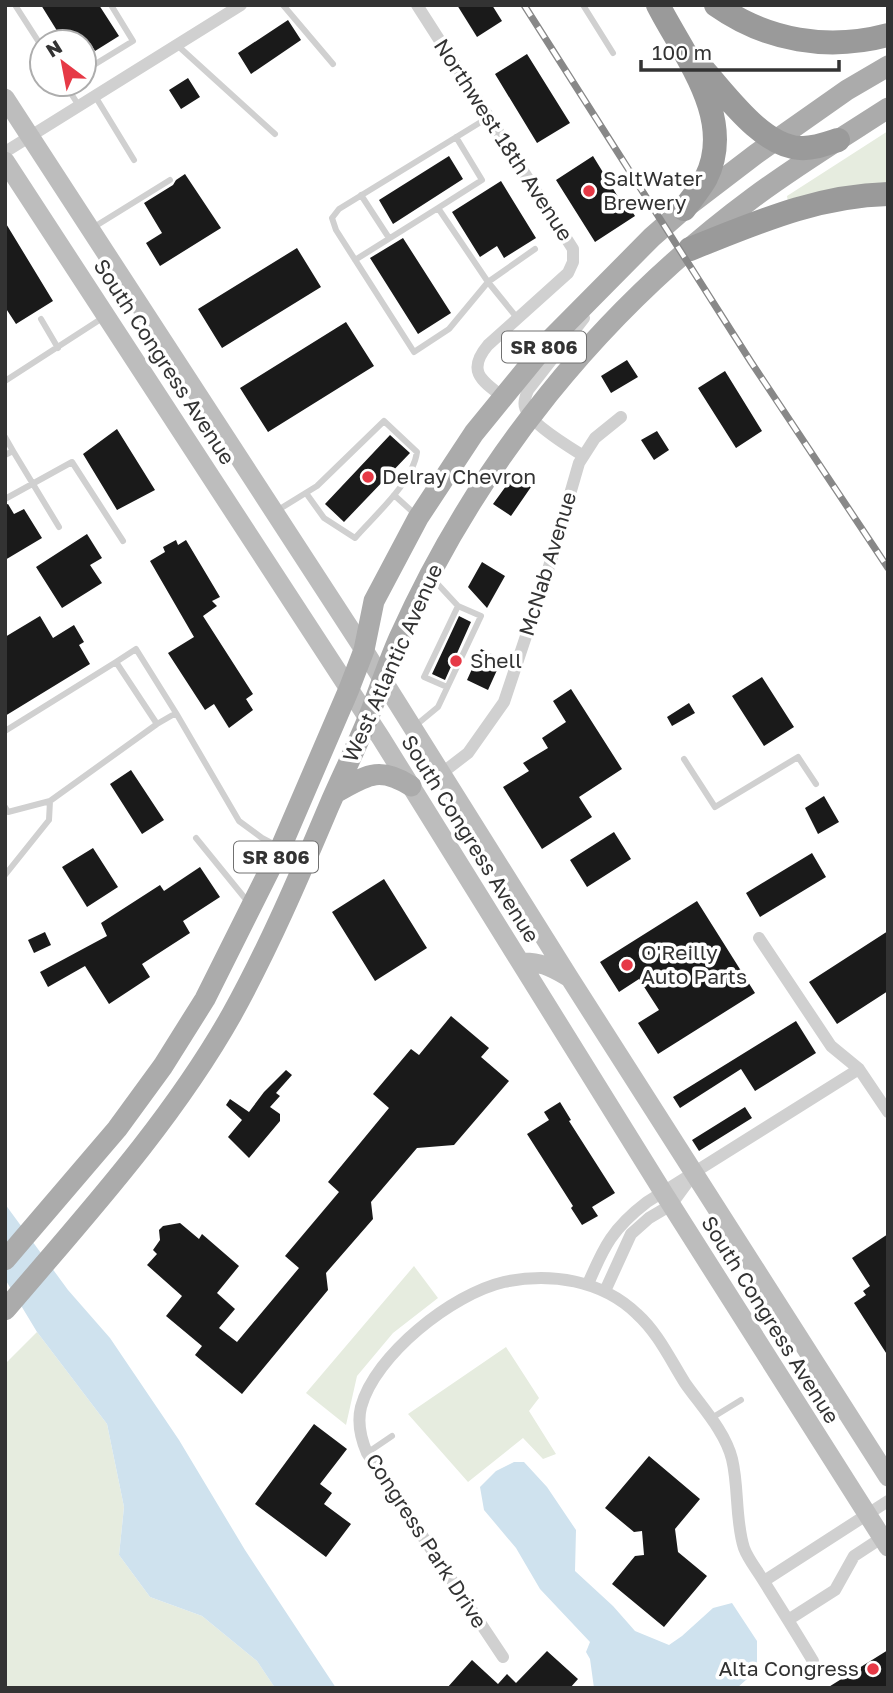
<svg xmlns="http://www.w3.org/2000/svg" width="893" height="1693" font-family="'Golos Text',sans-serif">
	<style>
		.green { fill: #e6ecdf }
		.water { fill: #cfe2ee }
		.building { fill: #1a1a1a }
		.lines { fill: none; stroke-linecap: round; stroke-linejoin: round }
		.service { stroke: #d0d0d0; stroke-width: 6 }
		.minor { stroke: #d0d0d0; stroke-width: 12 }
		.secondary { stroke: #bdbdbd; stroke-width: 19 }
		.primary { stroke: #ababab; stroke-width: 21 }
		.motorway { stroke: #9a9a9a; stroke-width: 24 }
		.rail-casing { stroke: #888; stroke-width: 7 }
		.rail { stroke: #fff; stroke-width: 4.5; stroke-dasharray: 13; stroke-linecap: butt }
		.poi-dot { fill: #e63946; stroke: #fff; stroke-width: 2.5 }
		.labels { text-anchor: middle; stroke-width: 7; stroke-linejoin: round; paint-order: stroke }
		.shield { fill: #fff; stroke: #707070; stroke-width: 2 }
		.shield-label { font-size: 19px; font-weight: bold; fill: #333 }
		.street-label { font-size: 21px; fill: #333; stroke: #fff }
		.poi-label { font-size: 21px; fill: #333; stroke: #fff; text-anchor: start }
	</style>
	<rect width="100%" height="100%" fill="#fff"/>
	<path class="green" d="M888 131V184L788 202 787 196Z
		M414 1266 438 1298 393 1333 357 1376 346 1425 306 1393Z
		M37 1332 107 1424 124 1507 119 1555 150 1597 202 1616 257 1661 275 1688H5V1364Z
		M506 1347 539 1398 529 1411 556 1454 543 1459 523 1438 468 1482 408 1414Z"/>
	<path class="water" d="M5 1204 68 1290 110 1338 179 1440 245 1550 336 1688H275L257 1661 202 1616 150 1597 119 1555 124 1507 107 1424 37 1332 5 1279Z
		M514 1462H524L547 1487 576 1530 575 1571 613 1606 635 1631 669 1645 682 1636 713 1608 732 1603 757 1641V1670L737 1688H594L590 1659 586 1652 590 1642 540 1589 516 1548 484 1510 480 1487 496 1471Z"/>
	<path class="building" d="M41 5H99L119 36 95 51 90 43 84 47V42H64Z
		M457 5H492L502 21 477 37Z
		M288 20 301 40 251 74 238 53Z
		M527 54 570 123 537 143 495 74Z
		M188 78 200 97 181 109 169 90Z
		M449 156 463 179 393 224 379 200Z
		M593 156 623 205 626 202 635 216 595 242 556 180Z
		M185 174 221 228 160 266 146 243 162 233 144 203 173 185 176 180Z
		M501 181 536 238 504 258 497 246 480 257 452 212Z
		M5 222 53 301 16 324 5 307Z
		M403 238 451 313 418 334 370 258Z
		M297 248 321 287 222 348 198 309Z
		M346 322 374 366 268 432 240 388Z
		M627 360 638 377 611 393 601 376Z
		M725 371 762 431 736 448 698 388Z
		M117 429 155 490 117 510 83 454Z
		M657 431 669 450 654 460 641 440Z
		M390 435 410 453 344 522 325 504Z
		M514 475 531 487 511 516 493 504Z
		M8 504 14 514 24 509 42 538 5 560V505Z
		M87 534 102 558 90 565 102 583 62 608 36 567Z
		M176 540 178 545 186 540 220 597 212 601 217 606 203 616 253 694 246 699 253 710 229 728 214 704 205 710 168 653 194 637 150 561 165 552 163 547Z
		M482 562 505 576 487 608 468 587Z
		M40 616 53 638 74 625 84 642 79 645 90 664 5 716V637Z
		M459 616 471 622 445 680 432 674Z
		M481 649 502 659 488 690 467 680Z
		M762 677 794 727 764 746 732 696Z
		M571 689 622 769 579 797 592 817 542 849 503 787 529 771 523 763 548 748 542 738 566 722 553 701Z
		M689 703 695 713 672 726 667 717Z
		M131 770 164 820 142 834 110 784Z
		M824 796 839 822 818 834 805 808Z
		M614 832 631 859 587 887 570 860Z
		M93 848 118 887 87 907 62 867Z
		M812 853 826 877 760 917 746 893Z
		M200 867 220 897 183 921 190 933 142 964 150 977 109 1004 85 966 48 987 40 972 107 936 101 923 160 885 164 891Z
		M384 879 427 948 375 981 332 912Z
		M697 901 755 993 658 1054 638 1023 659 1010 639 979 619 992 600 962Z
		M888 931V991L837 1024 809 982Z
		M45 932 51 945 34 953 28 940Z
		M451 1016 489 1048 481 1057 509 1081 454 1145 417 1148 371 1202 373 1219 326 1273 328 1290 242 1394 195 1355 202 1346 166 1316 182 1296 147 1265 157 1254 153 1250 160 1240 159 1230 163 1226 180 1223 199 1239 202 1234 239 1266 217 1293 235 1309 219 1328 237 1342 299 1268 285 1256 339 1192 328 1182 389 1108 373 1094 411 1049 419 1055Z
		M796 1021 816 1053 755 1091 741 1069 680 1108 673 1097Z
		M286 1070 292 1075 276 1093 280 1096 270 1107 280 1114V1121L249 1158 228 1137 242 1120 226 1105 230 1099 249 1112 264 1092Z
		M560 1102 571 1120 569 1121 615 1193 592 1207 598 1216 582 1225 571 1208 573 1206 527 1134 549 1120 544 1112Z
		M745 1107 752 1118 699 1151 692 1140Z
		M888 1234V1356L854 1303 866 1295 863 1291 870 1286 852 1258Z
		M314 1424 347 1449 320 1484 332 1493 324 1504 351 1524 326 1557 255 1504Z
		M649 1456 700 1499 675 1529 678 1552 707 1576 664 1627 612 1584 635 1556 644 1555 642 1531 634 1532 605 1508Z
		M888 1650V1688H827Z
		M547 1651 578 1679 570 1688H447L472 1660 498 1684 507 1674 516 1683Z"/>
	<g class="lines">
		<path class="service" d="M15 5 42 47
			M283 5 333 64
			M583 5 613 53
			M177 45 275 134
			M84 71 133 41 111 5
			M65 84 79 106
			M95 96 134 160
			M489 117 339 209 332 218 336 230 414 352 449 329 488 282 535 249
			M361 195 389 238
			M438 208 482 180 456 137
			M94 227 170 180
			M355 260 438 208 488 282 518 319
			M41 319 58 348
			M5 381 104 317
			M5 437 13 451 5 455
			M13 451 59 527
			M394 495 416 515
			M5 499 72 462 123 541
			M278 510 317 486 384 421 417 452C413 482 375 515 355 538L324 518 306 493
			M433 579 458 606
			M116 662 136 649 176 713
			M415 726 438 707 481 616 458 606 424 677 447 687
			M5 731 116 662 157 724 176 713 239 821 262 838 279 847
			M684 759 715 807 798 757 816 784
			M5 807 8 812 50 801 157 724
			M196 838 248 902
			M5 875 49 820 50 801
			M710 1419 741 1400
			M367 1453 392 1436"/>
		<path class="minor" d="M417 5 573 249V262L568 273 488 345C467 370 480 380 502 396
			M5 152 241 5
			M582 455C569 447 527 421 525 407 523 402 526 395 528 390L584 318
			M442 773 468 753 504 702 548 570 579 463 595 438 621 417
			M759 938 831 1046 859 1069 888 1112
			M588 1284C604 1246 613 1228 647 1202L859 1069
			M605 1291 631 1234 649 1218 671 1205 690 1179
			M764 1581 888 1501
			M788 1620 835 1590 854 1556 886 1535
			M503 1657 367 1453C361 1439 357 1423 361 1407 375 1355 452 1294 504 1282 550 1272 602 1280 637 1314 658 1333 670 1359 685 1383 701 1406 725 1431 732 1459 739 1488 735 1520 744 1548 748 1559 757 1570 763 1580 780 1607 797 1634 813 1661"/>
		<path class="secondary" d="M5 98 364 650 569 977 888 1477
			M5 161 381 738 663 1192 888 1547
			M520 962C539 961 551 967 568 977"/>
		<path class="primary" d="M335 793C366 776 378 765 411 786
			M5 1260 117 1129 163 1066 205 999 281 847 349 689 364 650 374 601 418 518 474 433 550 340 652 237 684 209 756 154 847 90 888 66
			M5 1310C86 1215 171 1122 232 1014 269 947 299 877 329 806 342 776 357 746 369 716 379 690 388 663 399 638 478 462 600 311 754 197 797 165 843 137 888 108"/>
		<path class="motorway" d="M658 5C684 56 736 118 706 178 700 189 691 199 684 209
			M716 5C767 41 828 51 888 35
			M700 66C725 93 761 146 800 148 813 149 826 144 838 140
			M690 249C756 223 815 196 888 194"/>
		<defs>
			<path id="rail" d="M524 5 751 362 888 568"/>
		</defs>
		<use href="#rail" class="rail-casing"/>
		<use href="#rail" class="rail"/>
	</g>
	<g class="poi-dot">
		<circle cx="589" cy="191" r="7"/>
		<circle cx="368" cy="477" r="7"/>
		<circle cx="456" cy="661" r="7"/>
		<circle cx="627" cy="965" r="7"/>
		<circle cx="873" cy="1669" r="7"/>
	</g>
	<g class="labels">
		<g class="shield">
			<rect x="502" y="331.5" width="84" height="31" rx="5"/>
			<rect x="234" y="841.5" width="84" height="31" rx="5"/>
		</g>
		<g class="shield-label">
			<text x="544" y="354">SR 806</text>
			<text x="276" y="864">SR 806</text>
		</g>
		<g class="street-label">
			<text transform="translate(503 140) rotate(57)" y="7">Northwest 18th Avenue</text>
			<text transform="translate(164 362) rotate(57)" y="7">South Congress Avenue</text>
			<text transform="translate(548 564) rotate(-73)" y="7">McNab Avenue</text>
			<text transform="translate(393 663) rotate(-66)" y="7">West Atlantic Avenue</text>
			<text transform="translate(470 839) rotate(58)" y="7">South Congress Avenue</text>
			<text transform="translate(770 1320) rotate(58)" y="7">South Congress Avenue</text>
			<text transform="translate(426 1541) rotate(57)" y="7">Congress Park Drive</text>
		</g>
		<g class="poi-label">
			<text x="603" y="186">SaltWater<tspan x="603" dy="24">Brewery</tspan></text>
			<text x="382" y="484">Delray Chevron</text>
			<text x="470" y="668">Shell</text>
			<text x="641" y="960">O'Reilly<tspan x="641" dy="24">Auto Parts</tspan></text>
			<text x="859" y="1676" text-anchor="end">Alta Congress</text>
		</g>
	</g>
	<rect width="893" height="1693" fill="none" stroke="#333333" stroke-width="14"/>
	<g transform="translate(63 63) rotate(328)"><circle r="33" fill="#ffffff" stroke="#adadad" stroke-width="2"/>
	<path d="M0-5L12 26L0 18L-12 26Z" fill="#e63946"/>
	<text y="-10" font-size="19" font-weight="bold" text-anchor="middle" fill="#333333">N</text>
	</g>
	<path d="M641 60v10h198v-10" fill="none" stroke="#333333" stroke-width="3.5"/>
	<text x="652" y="60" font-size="21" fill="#333333" stroke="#ffffff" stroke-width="5" paint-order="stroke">100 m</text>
</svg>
